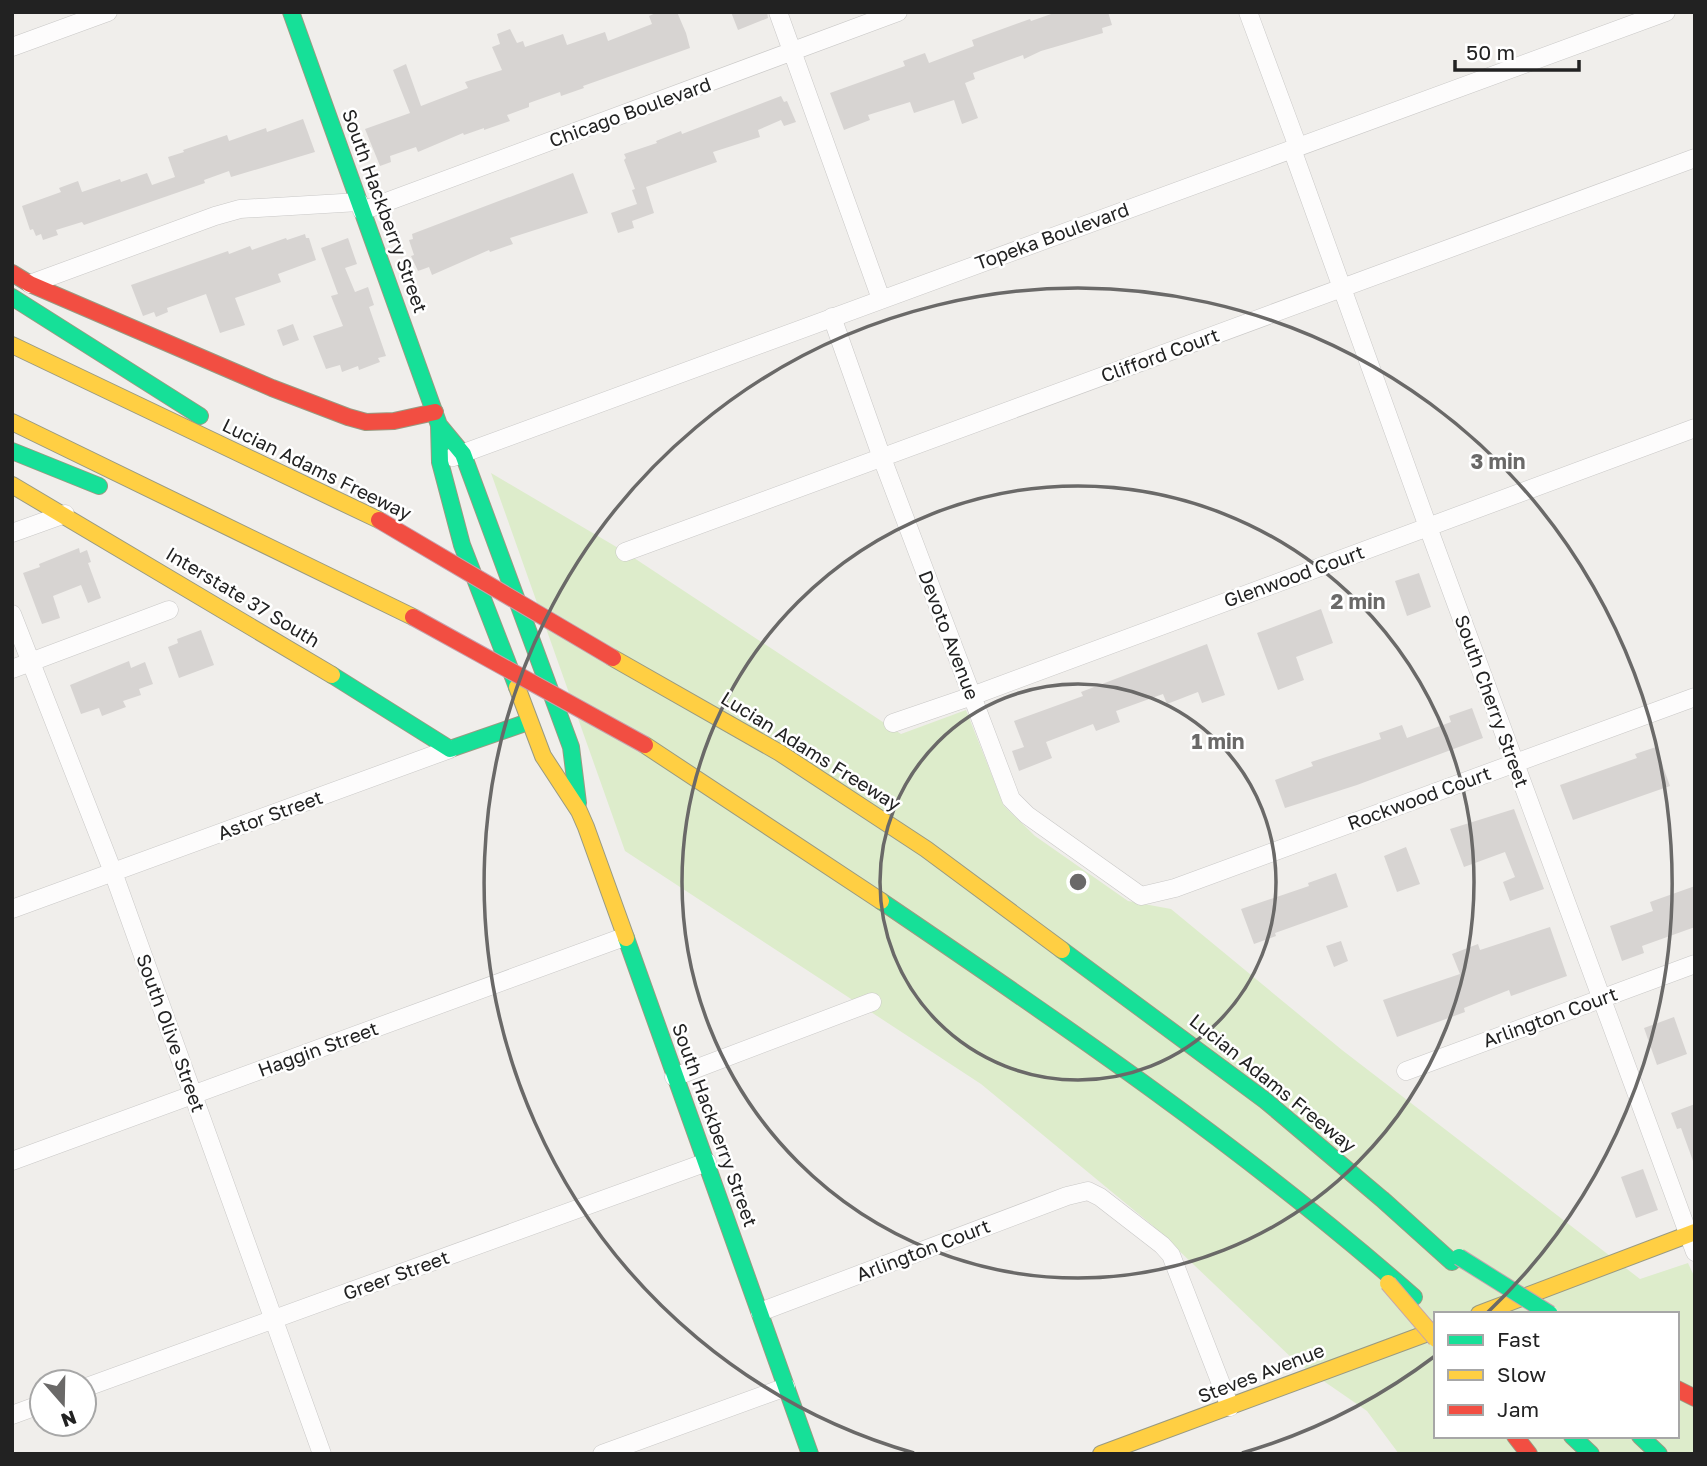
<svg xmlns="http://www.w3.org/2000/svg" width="1707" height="1466" font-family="'Golos Text',sans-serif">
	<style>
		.grass { fill: #ddeccb; fill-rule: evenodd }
		.building { fill: #d7d4d2 }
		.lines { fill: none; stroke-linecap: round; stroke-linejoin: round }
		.street-casing { stroke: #c9c8c7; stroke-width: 19 }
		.fast-casing { stroke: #999a82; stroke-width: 18 }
		.slow-casing { stroke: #999a82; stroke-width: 18 }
		.jam-casing { stroke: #999a82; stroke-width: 18 }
		.street { stroke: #fdfcfc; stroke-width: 18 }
		.fast { stroke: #16e098; stroke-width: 16 }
		.slow { stroke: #ffcf43; stroke-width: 16 }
		.jam { stroke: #f24e42; stroke-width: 16 }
		.fast-bridge-casing { stroke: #c5a2ac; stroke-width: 18; stroke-linecap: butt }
		.slow-bridge-casing { stroke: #c5a2ac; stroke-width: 18; stroke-linecap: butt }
		.jam-bridge-casing { stroke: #c5a2ac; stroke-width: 18; stroke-linecap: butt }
		.fast-bridge { stroke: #16e098; stroke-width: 16 }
		.slow-bridge { stroke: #ffcf43; stroke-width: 16 }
		.jam-bridge { stroke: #f24e42; stroke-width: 16 }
		.ring { fill: none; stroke: #6a6968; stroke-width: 3.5 }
		.labels { text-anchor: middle; stroke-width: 5; stroke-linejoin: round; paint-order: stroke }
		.street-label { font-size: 19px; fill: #222; stroke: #fff }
		.centre { fill: #6a6968; stroke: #fff; stroke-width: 3.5 }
		.ring-label { font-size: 21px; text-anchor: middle; font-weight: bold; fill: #6a6968; stroke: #fff; stroke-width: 5; stroke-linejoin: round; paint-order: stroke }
	</style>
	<rect width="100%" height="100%" fill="#f0eeeb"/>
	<path class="grass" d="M491 473 625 552 901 734 966 710 1004 806 1035 836 1128 901 1171 909 1342 1050 1640 1279 1688 1263 1695 1278V1454H1399L1367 1411 1296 1362 1152 1225 981 1084 625 851ZM1436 1314H1677V1436H1436Z"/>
	<path class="building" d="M658 12H677L686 33 690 48 583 86 584 88 561 96 560 92 529 103V107L507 115 510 121 484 130V128L464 135 463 133 418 152 416 147 390 156 391 162 380 166 365 129 410 113 393 70 406 64 421 106 468 88 465 82 502 70 492 47 500 44 497 34 510 29 517 43 523 41 525 47 563 34 567 45 605 32 608 41 652 24 649 16Z
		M731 12H767L768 18 738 30Z
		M1057 12H1108L1112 25 1102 28 1103 33 1041 51 1024 59 1023 55 973 73 975 79 965 83 978 118 962 124 954 100 914 113 910 102 868 115 870 120 844 130 830 93 905 66 903 61 925 53 929 63 974 46 972 40 1030 19 1031 21Z
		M781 96 784 102 787 101 796 122 784 126 781 120 758 130 760 137 713 152 717 162 646 187 654 213 632 221 634 228 618 233 611 213 637 204 632 190 635 189 624 160 626 158 624 154 657 143 656 141 681 131 682 134Z
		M303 119 315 152 231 177 229 171 204 180 205 183 84 225 82 222 56 230 58 235 43 240 41 234 36 236 33 229 30 230 22 206 61 192 59 188 78 181 82 192 120 179 121 182 147 173 152 185 175 177 168 157 184 152 183 150 227 135 229 141 266 128 267 132Z
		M573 173 588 213 510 238 513 244 490 252 489 250 432 275 429 267 418 271 411 256 414 255 409 240 413 239 412 234Z
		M305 234 306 238H309L316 260 278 274 281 282 235 298 245 325 220 333 206 294 167 308 168 312 156 317 154 312 143 316 131 285 228 251 229 254 250 246 252 250 286 238 287 240Z
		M348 238 357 264 345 268 355 292 368 287 374 305 369 307 386 356 378 358 380 362 359 370 358 366 342 372 340 365 326 369 313 336 343 326 331 296 338 294 321 248Z
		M293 324 299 340 283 346 277 330Z
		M79 548 80 553 87 550 91 562 88 563 101 598 88 603 81 585 53 596 60 618 42 624 23 573 40 567 39 564Z
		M1419 573 1431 607 1407 616 1395 581Z
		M1321 609 1333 643 1296 657 1304 680 1278 690 1257 633Z
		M201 630 214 665 179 678 168 647 178 643 177 639Z
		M1207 644 1225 695 1202 703 1198 692 1167 704 1163 694 1116 711 1120 722 1096 731 1093 724 1046 742 1052 758 1019 771 1012 751 1024 747 1014 721 1083 696 1081 692Z
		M129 661 131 668 145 662 153 684 139 689 141 695 123 701 126 707 102 716 99 708 81 714 70 685Z
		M1472 708 1483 738 1357 785 1285 808 1275 780 1313 766 1311 762 1381 739 1379 733 1402 725 1407 738 1451 722 1449 716Z
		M1656 747 1670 786 1573 820 1560 785 1637 758 1635 754Z
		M1514 809 1544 889 1510 901 1503 882 1515 877 1505 852 1464 867 1450 829Z
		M1406 847 1420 884 1397 892 1384 856Z
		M1336 873 1348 907 1275 933 1276 936 1254 944 1241 909 1309 886 1308 883Z
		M1695 886V927L1642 946 1644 953 1622 961 1610 926 1653 911 1650 902Z
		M1550 927 1567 976 1511 996 1509 990 1464 1008 1465 1012 1397 1037 1383 1000 1460 974 1452 954 1478 944 1480 950Z
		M1341 941 1348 961 1334 967 1326 946Z
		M1674 1017 1687 1054 1657 1065 1644 1028Z
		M1695 1104V1161H1693L1681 1128 1677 1129 1671 1113Z
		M1643 1169 1658 1210 1636 1218 1621 1177Z"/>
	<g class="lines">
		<defs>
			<path id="street" d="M778 12 881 299
				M1248 12 1298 147
				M12 47 108 12
				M1292 149 1428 527 1695 1252
				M362 211 898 12
				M30 284 215 216 240 209 359 202
				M832 317 882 458 1011 799 1027 815 1141 896 1175 888 1695 697
				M453 457 1666 12
				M12 533 65 514
				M625 552 1695 158
				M12 614 113 872 322 1454
				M12 669 169 610
				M893 723 972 696 1695 428
				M12 909 450 749
				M1406 1071 1695 964
				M674 1077 872 1002
				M12 1161 624 937
				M760 1312 1067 1196 1088 1191 1100 1197 1162 1245 1171 1255 1230 1407
				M84 1388 707 1162
				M12 1415 42 1404
				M602 1454 786 1387"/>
			<path id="fast" d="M291 12 439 425 440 462 462 545 517 687
				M12 297 200 416
				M439 425 463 454 571 747 578 803
				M12 451 99 486
				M332 675 450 749 528 722
				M881 901C1064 1025 1248 1151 1414 1297
				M626 938 810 1454
				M1062 950 1266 1101 1382 1199 1452 1262
				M1572 1436 1591 1454
				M1640 1436 1659 1454"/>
			<path id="slow" d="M12 345 379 520
				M12 422 413 617
				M12 485 332 675
				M613 658 780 753 926 849 1062 950
				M517 687 543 756 579 811 586 827 626 938
				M645 745 881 901
				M1479 1314 1695 1232
				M1101 1454 1436 1330"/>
			<path id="jam" d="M12 273 30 284 272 388 348 417 366 422 394 421 435 412
				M1677 1389 1695 1398
				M1515 1436 1529 1454"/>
		</defs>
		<use href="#street" class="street-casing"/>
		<use href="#fast" class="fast-casing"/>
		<use href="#slow" class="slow-casing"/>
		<use href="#jam" class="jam-casing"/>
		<use href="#street" class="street"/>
		<use href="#fast" class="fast"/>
		<use href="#slow" class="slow"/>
		<use href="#jam" class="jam"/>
		<defs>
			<path id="fast-bridge" d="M1459 1257 1550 1314"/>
			<path id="slow-bridge" d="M1388 1283 1436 1339"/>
			<path id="jam-bridge" d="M379 520 613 658
				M413 617 645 745"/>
		</defs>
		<use href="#fast-bridge" class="fast-bridge-casing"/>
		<use href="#slow-bridge" class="slow-bridge-casing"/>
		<use href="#jam-bridge" class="jam-bridge-casing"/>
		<use href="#fast-bridge" class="fast-bridge"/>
		<use href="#slow-bridge" class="slow-bridge"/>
		<use href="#jam-bridge" class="jam-bridge"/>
	</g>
	<g class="ring">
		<circle cx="1078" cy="882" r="198"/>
		<circle cx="1078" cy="882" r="396"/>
		<path d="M1435 1356A594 594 0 0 1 1242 1453M914 1453A594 594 0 1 1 1487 1313"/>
	</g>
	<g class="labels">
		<g class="street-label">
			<text transform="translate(630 112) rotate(-20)" y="7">Chicago Boulevard</text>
			<text transform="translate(385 211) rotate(70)" y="7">South Hackberry Street</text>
			<text transform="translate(1052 236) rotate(-20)" y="7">Topeka Boulevard</text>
			<text transform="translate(1160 355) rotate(-20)" y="7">Clifford Court</text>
			<text transform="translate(317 469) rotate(26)" y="7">Lucian Adams Freeway</text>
			<text transform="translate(1294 576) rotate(-20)" y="7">Glenwood Court</text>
			<text transform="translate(243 597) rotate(31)" y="7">Interstate 37 South</text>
			<text transform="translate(949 635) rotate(69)" y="7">Devoto Avenue</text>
			<text transform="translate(1492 701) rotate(70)" y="7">South Cherry Street</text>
			<text transform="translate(811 751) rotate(32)" y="7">Lucian Adams Freeway</text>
			<text transform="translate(1419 798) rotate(-20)" y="7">Rockwood Court</text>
			<text transform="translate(270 815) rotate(-20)" y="7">Astor Street</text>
			<text transform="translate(1550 1017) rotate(-20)" y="7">Arlington Court</text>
			<text transform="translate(171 1033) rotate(70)" y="7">South Olive Street</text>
			<text transform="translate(318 1049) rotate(-20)" y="7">Haggin Street</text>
			<text transform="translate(1273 1083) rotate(39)" y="7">Lucian Adams Freeway</text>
			<text transform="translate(715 1125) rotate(70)" y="7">South Hackberry Street</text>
			<text transform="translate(923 1250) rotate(-21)" y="7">Arlington Court</text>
			<text transform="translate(396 1275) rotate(-20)" y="7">Greer Street</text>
			<text transform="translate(1261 1373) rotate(-21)" y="7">Steves Avenue</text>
		</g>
	</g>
	<circle cx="1078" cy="882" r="10" class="centre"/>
	<g class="ring-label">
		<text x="1498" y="469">3 min</text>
		<text x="1358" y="609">2 min</text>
		<text x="1218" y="749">1 min</text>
	</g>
	<rect width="1707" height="1466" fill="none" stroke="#222222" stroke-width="28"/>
	<rect x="1434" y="1312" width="245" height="126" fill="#ffffff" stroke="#a7a7a7" stroke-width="2"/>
	<rect x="1448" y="1335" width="35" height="10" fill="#16e098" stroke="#a7a7a7" stroke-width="2"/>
	<text x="1497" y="1347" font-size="21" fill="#222222">Fast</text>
	<rect x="1448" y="1370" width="35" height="10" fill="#ffcf43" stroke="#a7a7a7" stroke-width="2"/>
	<text x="1497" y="1382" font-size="21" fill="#222222">Slow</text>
	<rect x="1448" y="1405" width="35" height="10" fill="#f24e42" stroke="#a7a7a7" stroke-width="2"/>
	<text x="1497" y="1417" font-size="21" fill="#222222">Jam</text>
	<g transform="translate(63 1403) rotate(160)"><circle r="33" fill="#ffffff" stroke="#a7a7a7" stroke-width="2"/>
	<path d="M0-5L12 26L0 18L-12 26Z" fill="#6a6968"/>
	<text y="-10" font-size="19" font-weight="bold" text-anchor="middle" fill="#222222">N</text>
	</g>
	<path d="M1455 60v10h124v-10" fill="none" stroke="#222222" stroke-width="3.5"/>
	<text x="1466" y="60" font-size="21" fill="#222222" stroke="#ffffff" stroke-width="5" paint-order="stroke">50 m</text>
</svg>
